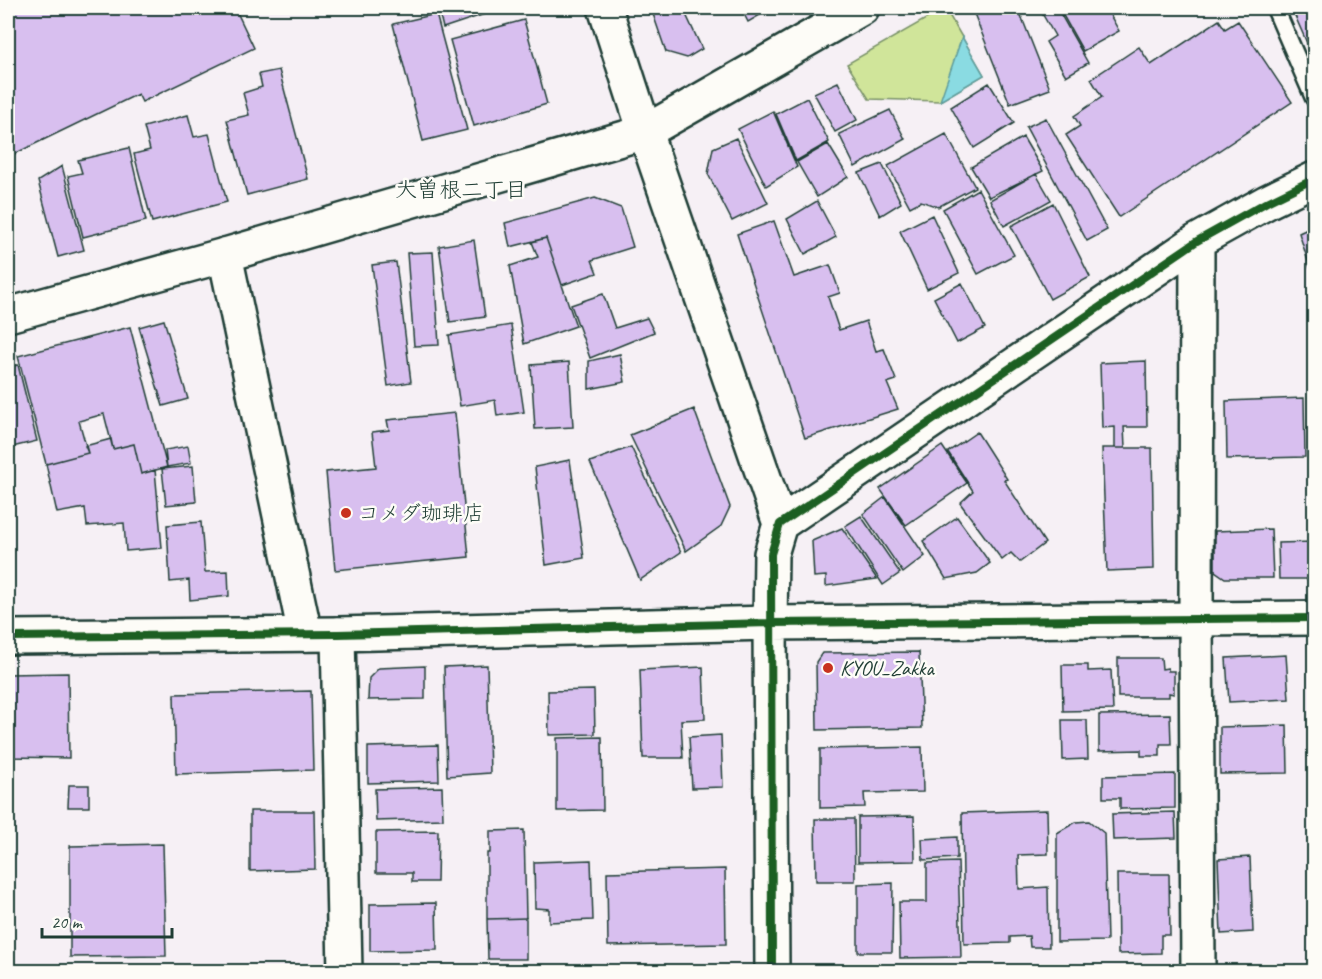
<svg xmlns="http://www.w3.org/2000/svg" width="1322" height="979" font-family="Caveat,'Klee One',sans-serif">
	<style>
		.green { fill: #d0e59a; stroke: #789167; stroke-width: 1.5 }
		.water { fill: #8adbe2; stroke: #5f9c9c; stroke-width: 1.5 }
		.building { fill: #d8bfef; stroke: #1f3d34; stroke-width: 1.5 }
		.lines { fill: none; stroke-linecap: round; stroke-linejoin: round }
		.service-casing { stroke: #1f3d34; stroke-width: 21 }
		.minor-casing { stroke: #1f3d34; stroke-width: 38 }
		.tertiary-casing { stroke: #1f3d34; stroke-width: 38 }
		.service { stroke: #fdfcf7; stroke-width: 16 }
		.minor { stroke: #fdfcf7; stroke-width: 33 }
		.tertiary { stroke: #fdfcf7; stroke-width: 33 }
		.cycleway-casing { stroke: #fdfcf7; stroke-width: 11 }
		.cycleway { stroke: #1b5e20; stroke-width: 8 }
		.poi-dot { fill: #c8321e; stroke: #fdfcf7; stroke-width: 2 }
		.labels { text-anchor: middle; stroke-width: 5; stroke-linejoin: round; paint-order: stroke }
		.poi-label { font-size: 21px; fill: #1f3d34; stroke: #fdfcf7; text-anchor: start }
		.neighbourhood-label { font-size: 22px; fill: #1f3d34; stroke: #fdfcf7 }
	</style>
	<rect width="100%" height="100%" fill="#f6f0f5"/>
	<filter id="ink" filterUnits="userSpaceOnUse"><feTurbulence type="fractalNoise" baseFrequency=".0167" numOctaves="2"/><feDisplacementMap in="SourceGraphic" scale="12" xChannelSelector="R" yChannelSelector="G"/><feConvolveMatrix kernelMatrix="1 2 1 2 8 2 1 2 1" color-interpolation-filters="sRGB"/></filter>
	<g filter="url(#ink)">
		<path class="green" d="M945 8 984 75 940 101 869 99 847 64Z"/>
		<path class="water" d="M962 37 984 75 940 101Z"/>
		<path class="building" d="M12 8H235L254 48 142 102 138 94 8 157V9Z
			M438 8H503L443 28Z
			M651 8H683L702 49 687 58 666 52Z
			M741 8H772L748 22Z
			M981 8H1018L1050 89 1010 104 973 11Z
			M1039 8H1057L1088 63 1066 76 1046 42 1055 36Z
			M1059 8H1106L1119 31 1083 51Z
			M1295 8H1314V59L1292 9Z
			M436 14 467 130 423 141 393 24Z
			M524 20 547 104 474 126 450 40Z
			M1219 20 1225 29 1238 21 1292 102 1119 217 1066 135 1080 126 1074 116 1102 97 1091 79 1139 47 1151 65Z
			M279 70 308 179 247 195 227 120 249 115 243 93 262 87 259 74Z
			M838 82 857 120 835 132 814 93Z
			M989 83 1014 123 974 148 951 107Z
			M807 98 829 142 796 161 776 114Z
			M890 110 905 139 855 167 839 134Z
			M773 111 797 167 766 186 738 129Z
			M188 115 194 137 209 134 227 202 152 222 134 154 150 150 144 127Z
			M1046 118 1107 230 1087 241 1026 127Z
			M946 134 975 187 938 207 921 201 910 207 888 166Z
			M1023 137 1043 171 989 197 971 167Z
			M736 138 768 203 732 221 708 174 713 148Z
			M828 144 848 177 817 197 797 162Z
			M129 148 146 221 83 237 68 176 82 173 78 160Z
			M882 164 901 203 880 216 859 173Z
			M62 166 84 250 58 257 38 181Z
			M1036 174 1051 200 1004 226 990 200Z
			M978 189 1014 255 978 274 943 209Z
			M595 198 621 208 633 247 592 260 597 273 562 285 546 238 510 247 505 223Z
			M817 201 836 237 805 254 787 219Z
			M1053 203 1090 277 1050 299 1011 226Z
			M932 215 959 273 927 289 900 231Z
			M774 221 794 277 830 265 840 293 828 297 839 330 866 321 876 351 884 349 896 380 887 383 898 409 805 438 737 234Z
			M8 223 16 256 11 257 13 262 8 263Z
			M1314 226V280L1299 233Z
			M546 238 576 326 524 344 510 266 538 257 532 242Z
			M474 240 485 317 450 322 439 246Z
			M433 252 439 345 414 346 407 253Z
			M396 262 411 382 388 386 372 265Z
			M962 283 985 328 957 343 934 298Z
			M603 294 615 328 647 318 654 332 590 358 571 305Z
			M164 320 188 399 163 406 139 327Z
			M511 325 524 412 497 416 495 400 460 406 449 335Z
			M130 327 167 467 141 474 134 444 113 449 104 414 79 421 88 453 46 464 18 356Z
			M620 354 625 382 589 389V361Z
			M1146 361 1147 427H1124L1125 448H1115V427L1102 428 1100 363Z
			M569 362 573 427 535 429 531 365Z
			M18 365 37 441 8 448V367Z
			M1304 398 1305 457 1227 459 1226 401Z
			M694 409 730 507 721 526 686 551 630 435Z
			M455 413 469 557 335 570 326 472 376 467 372 432 389 430 387 420Z
			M977 432 1007 479 1004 480 1045 543 1020 562 1011 553 1002 560 960 503 973 491 948 452Z
			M111 439 113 449 134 444 141 474 155 470 162 548 126 551 124 523 87 526 85 508 57 513 46 464 88 453 85 446Z
			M188 446 191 463 167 467 165 450Z
			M942 446 967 483 906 525 880 489Z
			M631 447 681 552 640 580 590 462Z
			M1102 448H1152L1154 569 1107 571Z
			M570 460 584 558 546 565 535 467Z
			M193 466 196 502 166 505 162 469Z
			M885 497 925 556 903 573 863 514Z
			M861 516 900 573 883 585 845 526Z
			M957 517 990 563 977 573 946 579 923 541Z
			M201 522 205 572 228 571 229 596 190 600 189 580 170 582 167 525Z
			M842 528 877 579 826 586V576L814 577 812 541Z
			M1271 529 1273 578H1225L1215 571V531Z
			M1314 542V579H1279L1278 543Z
			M919 652 922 728 817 730 816 662 822 653Z
			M1286 655 1289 699 1229 702 1226 658Z
			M1118 658H1161L1162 669 1168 668V671H1174V694L1169 693V697H1118Z
			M487 665 490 773 447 776 444 667Z
			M1062 665H1088V671L1111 670 1113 710 1063 711Z
			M425 666V699L368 700 369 678 379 668Z
			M703 667 705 719 681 720 683 758H643L640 670Z
			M68 673 69 758 8 757V674Z
			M594 690 595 734 549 735 548 691Z
			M311 691 313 770 176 774 174 694Z
			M1170 714 1171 744H1160V756H1141V750L1099 751V715Z
			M1062 720H1087L1088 759 1063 760Z
			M1287 725 1288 773 1220 774V727Z
			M721 735 723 787 692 788 689 737Z
			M602 737 603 810 557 811V738Z
			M438 745 439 781 368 783V747Z
			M922 747 923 792 864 793 865 807 820 808V749Z
			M1175 774V808L1120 809V798H1103V776Z
			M69 785H89V807H68Z
			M442 787 443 819 376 821 375 789Z
			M1047 810 1048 854 1018 855 1019 889 1048 887 1049 947H1030L1029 936 1010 937V943L964 944 962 813Z
			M250 811H314L315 869 250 871Z
			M1175 812 1176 838 1113 840 1112 814Z
			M914 816 915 861 858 862V817Z
			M815 819H854L855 881H816Z
			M1089 821 1104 833 1107 941 1057 942V833L1076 822Z
			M524 830 526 918 487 919V853H490V831Z
			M438 831 437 882H412V873H376V832Z
			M957 837V858L923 860 922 839Z
			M163 844 166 956 70 957V846Z
			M1250 857 1253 932 1221 934 1218 859Z
			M591 860 593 920 549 922V909L535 908 534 862Z
			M958 862 961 957 900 958 899 902H927V863Z
			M725 869 726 944 608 946 607 872Z
			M1117 874H1169L1170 935H1161V953L1118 954Z
			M893 883 892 952H858V884Z
			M436 903 437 950 370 951V904Z
			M526 918V959H488L487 919Z"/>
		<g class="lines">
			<defs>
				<path id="service" d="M1275 8 1314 98"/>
				<path id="minor" d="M605 8 645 132 780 524
					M1197 241 1196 618 1198 972
					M225 255 305 634
					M770 623 771 554 780 524 1197 241 1267 202 1314 179
					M338 634 345 972"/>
				<path id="tertiary" d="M8 315 225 255 645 132 862 8
					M770 623 772 972
					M8 637 338 634 770 623 1314 618"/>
			</defs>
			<use href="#service" class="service-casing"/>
			<use href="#minor" class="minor-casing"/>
			<use href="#tertiary" class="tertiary-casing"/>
			<use href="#service" class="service"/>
			<use href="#minor" class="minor"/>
			<use href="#tertiary" class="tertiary"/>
			<defs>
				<path id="cycleway" d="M8 637 338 634 770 623 1314 618
					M772 972 771 554 780 524 1197 241 1267 202 1314 179"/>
			</defs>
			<use href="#cycleway" class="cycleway-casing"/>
			<use href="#cycleway" class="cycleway"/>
		</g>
	</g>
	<g class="poi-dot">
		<circle cx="346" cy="513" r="6"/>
		<circle cx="828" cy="668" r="6"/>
	</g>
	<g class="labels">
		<g class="poi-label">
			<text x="358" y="520">コメダ珈琲店</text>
			<text x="840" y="675">KYOU_Zakka</text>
		</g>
		<g class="neighbourhood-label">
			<text x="461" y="197">大曽根二丁目</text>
		</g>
	</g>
	<rect width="1322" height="979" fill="none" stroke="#fdfcf7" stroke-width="30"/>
	<rect x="15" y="15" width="1292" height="949" fill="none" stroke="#1f3d34" stroke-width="2" filter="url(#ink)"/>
	<path d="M42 928v9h130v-9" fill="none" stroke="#1f3d34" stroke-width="3"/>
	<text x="51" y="928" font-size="18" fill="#1f3d34" stroke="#fdfcf7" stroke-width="4.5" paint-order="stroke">20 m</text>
</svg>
